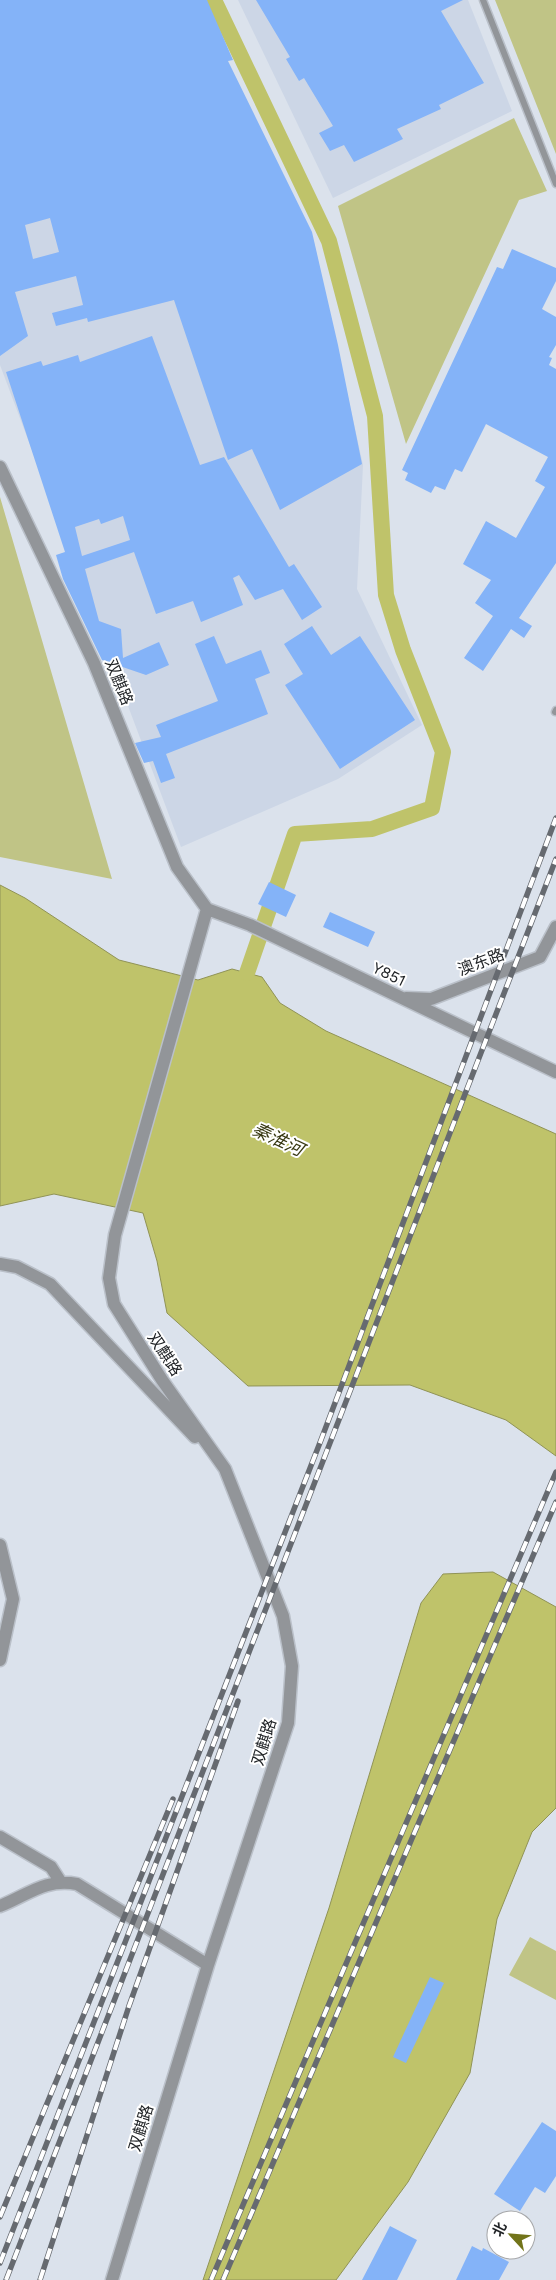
<svg xmlns="http://www.w3.org/2000/svg" width="556" height="2280" font-family="'Work Sans','Noto Sans SC',sans-serif">
  <style>
    .built { fill: #ccd6e6 }
    .green { fill: #c0c486 }
    .water { fill: #bfc36a; stroke: #909356 }
    .lines { fill: none; stroke-linecap: round; stroke-linejoin: round }
    .canal { stroke: #bfc36a; stroke-width: 16 }
    .building { fill: #84b3f8; fill-rule: evenodd }
    .lane-casing { stroke: #bac0c9; stroke-width: 9 }
    .street-casing { stroke: #bac0c9; stroke-width: 15 }
    .lane { stroke: #929599; stroke-width: 6 }
    .street { stroke: #929599; stroke-width: 12 }
    .rail-casing { stroke: #666a70; stroke-width: 5.5 }
    .rail { stroke: #fff; stroke-width: 4; stroke-dasharray: 11; stroke-linecap: butt }
    .labels { text-anchor: middle; dominant-baseline: central; stroke-width: 4; stroke-linejoin: round; paint-order: stroke }
    .street-label { font-size: 16px; fill: #212427; stroke: #fff }
    .water-label { font-size: 18px; font-style: italic; fill: #383913; stroke: #fff }
  </style>
  <rect width="100%" height="100%" fill="#dbe2ec"/>
  <path class="built" d="M0 0 314 242 363 465 357 589 422 725 338 779 181 847 0 365Z
    M238 0H468L512 111 333 198Z"/>
  <path class="green" d="M495 0H556V154Z
    M514 118 547 191 519 200 406 444 338 206Z
    M0 497 112 879 0 857Z
    M530 1937 556 1951V2000L509 1975Z"/>
  <path class="water" d="M0 885 25 898 119 960 198 980 232 969 262 977 280 1003 326 1031 556 1134V1456L506 1420 410 1385 248 1386 167 1313 157 1261 143 1213 54 1194 0 1206Z
    M493 1572 556 1607V1808L532 1832 497 1919 470 2073 408 2182 336 2280H203L329 1908 421 1603 443 1574Z"/>
  <g class="lines">
    <path class="canal" d="M214 0 329 241 375 416 386 595 403 650 443 752 432 808 372 829 295 834 247 973"/>
  </g>
  <path class="building" d="M0 0H207L233 60 228 61 312 232 338 345 362 464 280 510 252 449 228 460 174 300 88 322 87 318 56 326 52 313 83 305 76 276 15 292 28 336 0 356ZM50 218 59 252 33 259 25 225Z
    M256 0H463L441 11 484 83 439 105 441 109 397 129 403 139 354 162 344 145 330 151 319 133 333 126 304 78 299 81 286 59 290 57Z
    M512 249 556 268V281L542 309 556 317V345L549 357 552 358 549 365 556 369V563L519 618 532 626 524 638 511 629 483 671 464 658 493 616 475 603 491 580 463 564 486 521 516 538 545 487 535 481 548 457 486 424 462 472 455 469 445 490 435 486 431 493 405 480 408 473 402 470 497 267 503 269Z
    M152 336 200 465 224 457 289 567 294 564 322 607 302 620 283 589 255 600 239 575 233 578 243 605 201 622 193 601 156 614 134 552 85 569 99 621 121 629 123 658 159 642 169 665 146 675 102 660 63 579 56 555 65 552 6 372 41 361 43 366 78 355 80 362ZM123 516 130 540 82 556 75 527 99 519 101 524Z
    M312 626 331 655 360 636 415 720 340 769 285 685 303 674 284 644Z
    M214 636 226 664 261 650 270 673 255 679 268 714 166 754 175 778 161 783 153 761 144 763 135 743 161 737 156 725 218 701 195 644Z
    M269 882 296 895 286 917 258 904Z
    M330 912 375 932 368 947 323 927Z
    M430 1977 444 1983 406 2063 393 2057Z
    M542 2122 556 2131V2176L545 2193 535 2187 520 2211 494 2194Z
    M390 2226 417 2240 397 2280H362Z
    M472 2246 482 2251 483 2248 509 2262 499 2280H456Z"/>
  <g class="lines">
    <g class="lane-casing">
      <path id="lane" d="M483 0 556 184
        M555 712 556 710"/>
    </g>
    <g class="street-casing">
      <path id="street" d="M0 467 94 663 177 867 207 909
        M207 909 250 925 556 1072
        M406 998 431 999 540 957 556 927
        M0 1264 17 1267 50 1284 195 1437
        M0 1545 13 1599 0 1660
        M0 1837 51 1867 60 1881
        M0 1906C28 1895 45 1878 77 1884L208 1965
        M112 2280 208 1965 288 1723 292 1666 283 1616 225 1469 162 1380 114 1304 109 1278 115 1235 207 909"/>
    </g>
    <use href="#lane" class="lane"/>
    <use href="#street" class="street"/>
    <g class="rail-casing">
      <path id="rail" d="M0 2217 173 1799
        M0 2263 321 1440 556 818
        M6 2280 556 859
        M40 2280 129 2006 238 1701
        M211 2280 556 1472
        M223 2280 556 1502"/>
    </g>
    <use href="#rail" class="rail"/>
  </g>
  <g class="labels">
    <g class="street-label">
      <text transform="translate(119 682) rotate(68)">双麒路</text>
      <text transform="translate(481 962) rotate(-21)">澳东路</text>
      <text transform="translate(389 974) rotate(26)">Y851</text>
      <text transform="translate(165 1354) rotate(57)">双麒路</text>
      <text transform="translate(264 1742) rotate(-73)">双麒路</text>
      <text transform="translate(141 2128) rotate(-73)">双麒路</text>
    </g>
    <g class="water-label">
      <text transform="translate(278 1139) rotate(25)">秦淮河</text>
    </g>
  </g>
  <g transform="translate(511 2235) rotate(296)"><circle r="24" fill="#ffffff" stroke="#a6a7a9"/>
  <path d="M0-4L9 19L0 12L-9 19Z" fill="#72741a"/>
  <text y="-8" font-size="14" font-weight="bold" text-anchor="middle" fill="#212427">北</text>
  </g>
</svg>
